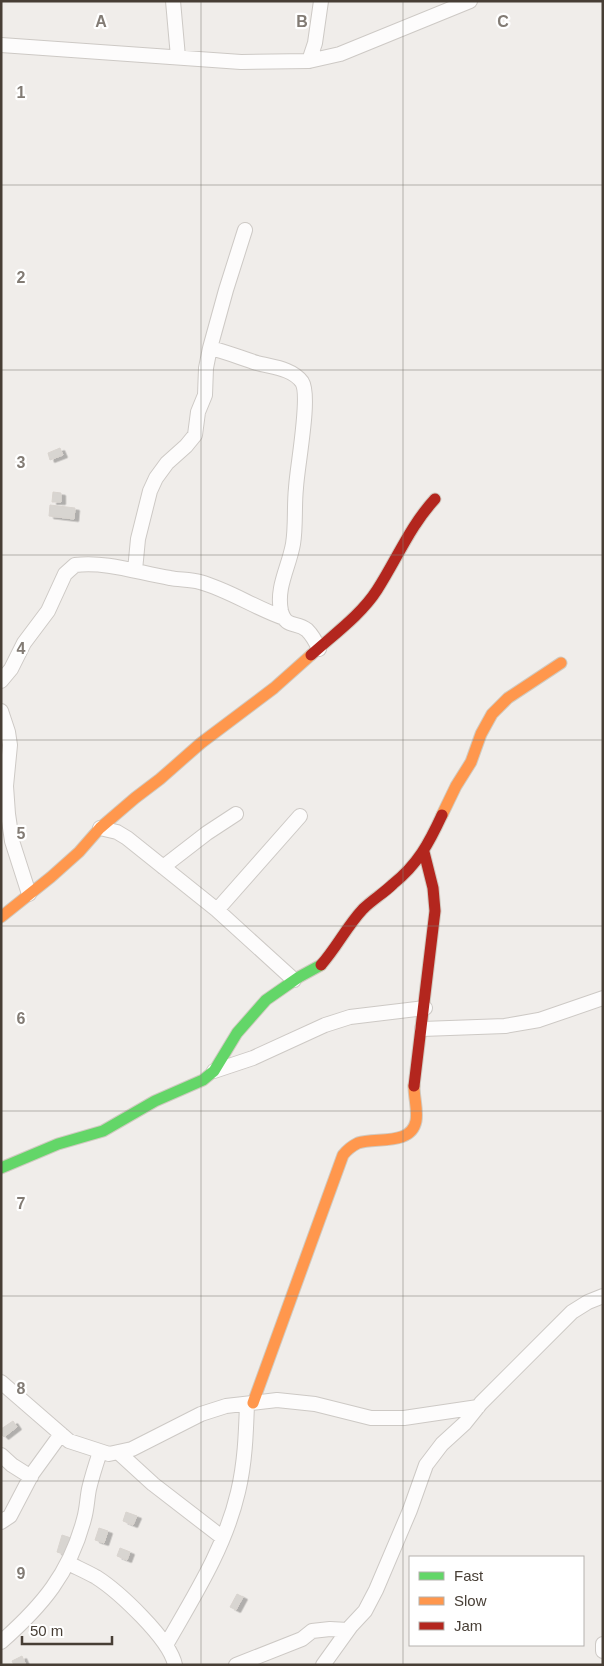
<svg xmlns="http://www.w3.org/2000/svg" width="604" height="1666" font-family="Helvetica,sans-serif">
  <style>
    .building { fill: #d8d5d1; stroke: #d9d4cf; filter: url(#shadow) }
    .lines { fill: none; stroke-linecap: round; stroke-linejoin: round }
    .street-casing { stroke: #cdc9c5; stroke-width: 16 }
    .fast-casing { stroke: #d0cac0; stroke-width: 13 }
    .slow-casing { stroke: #d0cac0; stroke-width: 13 }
    .jam-casing { stroke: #d0cac0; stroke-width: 13 }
    .street { stroke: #fdfcfc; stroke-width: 14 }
    .fast { stroke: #63d668; stroke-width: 11 }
    .slow { stroke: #ff974d; stroke-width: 11 }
    .jam { stroke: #b3261e; stroke-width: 11 }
    .grid { fill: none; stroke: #827b74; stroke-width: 1; stroke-opacity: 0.55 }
    .grid-label { font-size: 16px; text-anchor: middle; font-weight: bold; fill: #827b74; stroke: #fff; stroke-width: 4.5; stroke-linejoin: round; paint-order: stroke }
  </style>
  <defs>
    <filter id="shadow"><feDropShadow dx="4.5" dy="2.5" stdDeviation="0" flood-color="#0004"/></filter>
  </defs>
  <rect width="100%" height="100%" fill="#f0edea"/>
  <path class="building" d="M60 448 63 455 50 460 48 453Z
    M53 492 61 493V502H52Z
    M50 505 75 508 74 519 49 516Z
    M13 1421 17 1427 4 1437 1 1434V1429Z
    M126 1512 137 1516 133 1525 123 1521Z
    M99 1528 108 1531 104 1543 95 1540Z
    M62 1535 71 1538 66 1555 57 1552Z
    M120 1548 130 1552 127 1560 117 1556Z
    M237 1594 243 1597 236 1610 230 1607Z
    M22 1656 26 1665H14L12 1661Z"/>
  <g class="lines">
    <g class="street-casing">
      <path id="street" d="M173 1 178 57
        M1 45 241 62 309 61 340 54 470 1
        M309 61 315 43 321 1
        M210 348C227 352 241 358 257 363 271 367 292 368 302 382 311 396 297 467 296 488 294 506 296 526 293 544 289 567 276 587 281 611 286 629 296 621 307 630 312 635 316 642 319 649
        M135 570 138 539 150 491 156 478 167 463 186 446 195 435 198 412 205 395 206 368 210 348 226 290 245 230
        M1 681 11 669 24 643 48 611 65 574 75 565C107 561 139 573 170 578 179 580 190 579 200 582 229 590 255 608 284 618
        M1 711 8 732 10 745 6 786 8 814 12 841 29 894
        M100 828 117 832 127 838 217 910 294 980
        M163 867 207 833 236 814
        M217 910 300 816
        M422 1029 505 1026 539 1020 603 998
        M214 1071 253 1058 325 1025 350 1017 425 1008
        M1 1382 69 1441 109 1454 132 1449 201 1414 226 1406 277 1400 315 1404 371 1418H404L478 1407
        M118 1452 153 1484 223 1538
        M1 1455 12 1465 31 1477
        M1 1522 10 1516 32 1474 61 1434
        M68 1563C78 1568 87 1572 96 1577 118 1591 170 1639 175 1665
        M1 1642C42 1606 70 1573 84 1519 87 1509 87 1499 89 1489 92 1476 96 1464 100 1452
        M603 1644V1651
        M166 1645C194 1596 225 1548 238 1492 245 1463 246 1433 247 1404
        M236 1665 302 1639 312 1631 330 1629 348 1630
        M323 1665 351 1626 365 1611 376 1590 410 1510 426 1465 442 1444 465 1423 481 1403 572 1312 588 1302 603 1296"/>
    </g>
    <g class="fast-casing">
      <path id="fast" d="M1 1168 58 1144 103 1131 155 1101 203 1080 214 1071 237 1033 266 1000 299 977 321 965"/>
    </g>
    <g class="slow-casing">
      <path id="slow" d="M442 815 456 786 471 762 481 734 492 714 508 698 561 663
        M1 917 51 877 79 852 100 828 135 798 160 779 201 743 274 688 311 655
        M253 1403 343 1155C347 1150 352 1146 358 1143 376 1137 411 1146 416 1121 418 1110 414 1098 414 1086"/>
    </g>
    <g class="jam-casing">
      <path id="jam" d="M311 655C333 635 361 615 377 590 397 559 410 526 435 499
        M321 965C337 947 347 926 363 909 372 900 384 893 393 884 418 864 429 843 442 815
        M414 1086 435 911 433 888 424 852"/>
    </g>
    <use href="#street" class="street"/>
    <use href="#fast" class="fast"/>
    <use href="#slow" class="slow"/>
    <use href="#jam" class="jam"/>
  </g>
  <path class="grid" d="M201 1V1665M403 1V1665M1 185H603M1 370H603M1 555H603M1 740H603M1 926H603M1 1111H603M1 1296H603M1 1481H603"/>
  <g class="grid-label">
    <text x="101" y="27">A</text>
    <text x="302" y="27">B</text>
    <text x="503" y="27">C</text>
    <text x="21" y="98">1</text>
    <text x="21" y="283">2</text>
    <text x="21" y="468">3</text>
    <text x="21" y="654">4</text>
    <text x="21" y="839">5</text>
    <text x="21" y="1024">6</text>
    <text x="21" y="1209">7</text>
    <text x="21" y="1394">8</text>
    <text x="21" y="1579">9</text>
  </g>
  <rect width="604" height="1666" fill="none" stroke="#473e35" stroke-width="5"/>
  <rect x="409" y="1556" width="175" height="90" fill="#ffffff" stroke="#b5b2ae"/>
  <rect x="419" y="1572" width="25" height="8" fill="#63d668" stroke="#b5b2ae"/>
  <text x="454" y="1581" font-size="15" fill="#473e35">Fast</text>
  <rect x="419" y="1597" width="25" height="8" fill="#ff974d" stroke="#b5b2ae"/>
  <text x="454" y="1606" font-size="15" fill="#473e35">Slow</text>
  <rect x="419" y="1622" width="25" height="8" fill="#b3261e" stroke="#b5b2ae"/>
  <text x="454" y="1631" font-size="15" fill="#473e35">Jam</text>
  <path d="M22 1636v8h90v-8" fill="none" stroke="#473e35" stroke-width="2.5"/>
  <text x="30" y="1636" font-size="15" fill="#473e35" stroke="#ffffff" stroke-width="4" paint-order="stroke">50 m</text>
</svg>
